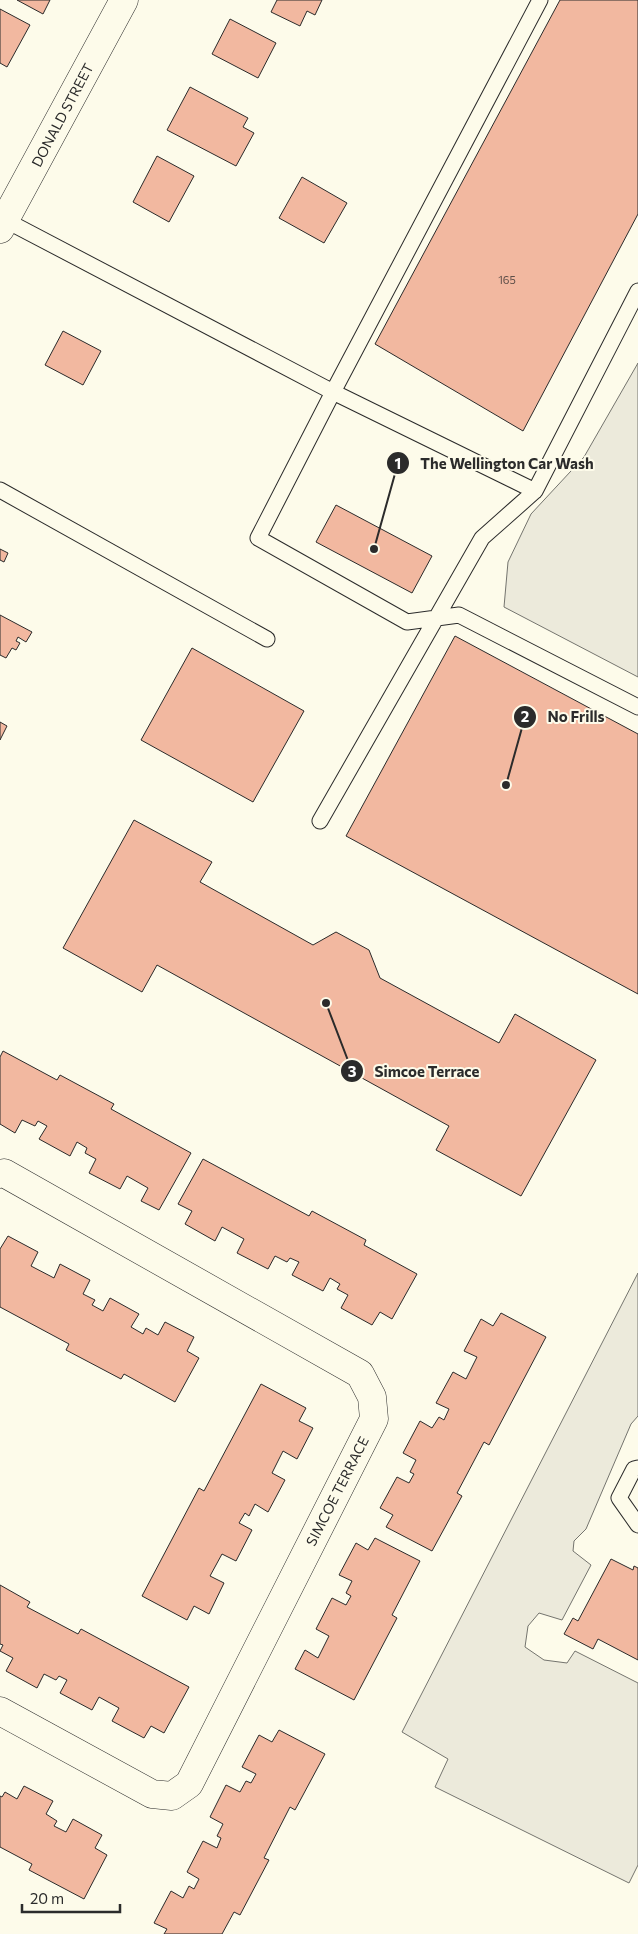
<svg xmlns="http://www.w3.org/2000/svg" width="638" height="1934" font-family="Commissioner,sans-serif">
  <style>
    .parking { fill: #eceadb; stroke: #74746e }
    .building { fill: #f2b8a0; stroke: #2b2b2b }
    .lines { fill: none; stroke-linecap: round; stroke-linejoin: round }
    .lane-casing { stroke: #2b2b2b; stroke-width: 17 }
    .street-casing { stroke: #2b2b2b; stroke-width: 29 }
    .lane { stroke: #fdfbea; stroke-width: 15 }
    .street { stroke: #fdfbea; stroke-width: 28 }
    .labels { text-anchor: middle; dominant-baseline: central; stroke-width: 4; stroke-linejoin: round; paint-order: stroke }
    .number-label { font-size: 11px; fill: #5d4e48 }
    .street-label { font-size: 14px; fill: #2b2b2b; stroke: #fdfbea }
    .leader { fill: none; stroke: #2b2b2b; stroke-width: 2 }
    .callout-dot { fill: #2b2b2b; stroke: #fdfbea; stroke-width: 2 }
    .mark-label { font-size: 15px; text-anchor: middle; font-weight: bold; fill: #fff }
    .callout-label { font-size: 15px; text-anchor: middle; font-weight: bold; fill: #2b2b2b; stroke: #fdfbea; stroke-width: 4; stroke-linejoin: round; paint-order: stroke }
  </style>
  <rect width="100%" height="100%" fill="#fdfbea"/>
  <path class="parking" d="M638 363V677L504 607 508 562 531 514 584 457Z
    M638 1273V1416L631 1424 586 1529 574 1541 573 1551 591 1565 562 1620 539 1613 528 1626 525 1647 544 1660 567 1663 575 1651 638 1683V1865L629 1883 435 1787 448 1759 402 1732Z"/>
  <path class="building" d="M17 0H50L43 14Z
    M277 0H322L315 15 307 11 300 26 271 12Z
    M560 0H638V214L523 431 375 344Z
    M0 9 30 25 7 67 0 63Z
    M230 19 276 43 258 78 212 54Z
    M190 87 248 118 243 127 254 133 236 166 167 130Z
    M157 156 194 176 169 222 133 202Z
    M302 177 347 203 324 243 279 218Z
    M63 331 101 351 83 385 45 365Z
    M336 505 432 556 412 593 316 542Z
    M0 549 8 553 4 562 0 560Z
    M0 615 32 632 26 642 18 637 16 641 20 643 16 650 12 648 6 658 0 655Z
    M455 636 638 734V994L346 836Z
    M192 648 304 711 253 802 141 740Z
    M0 722 7 726 0 740Z
    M134 820 212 862 200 882 313 945 336 932 369 950 380 978 499 1043 515 1014 596 1060 521 1196 436 1150 449 1126 157 965 142 992 63 948Z
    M3 1051 57 1080 60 1075 114 1104 111 1109 191 1153 159 1210 141 1201 148 1188 127 1176 120 1189 89 1173 96 1159 85 1153 87 1148 77 1142 70 1156 39 1139 47 1126 38 1121 35 1126 22 1120 15 1133 0 1124V1057Z
    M203 1159 309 1216 312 1211 366 1240 364 1245 417 1274 392 1319 380 1312 372 1325 341 1308 348 1295 337 1289 340 1284 330 1278 323 1291 292 1275 299 1262 290 1258 287 1262 275 1256 268 1269 237 1253 244 1239 222 1227 215 1241 185 1224 192 1211 178 1204Z
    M8 1236 38 1252 31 1266 54 1278 60 1264 90 1280 83 1294 95 1300 92 1305 103 1311 110 1298 139 1314 131 1327 143 1334 146 1328 158 1335 165 1322 194 1337 187 1351 199 1358 175 1402 124 1374 121 1379 66 1350 69 1344 0 1307V1249Z
    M501 1313 546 1337 489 1445 484 1442 457 1493 462 1496 432 1551 386 1527 393 1515 380 1508 397 1477 409 1483 414 1474 410 1472 416 1460 403 1453 420 1421 432 1428 439 1417 444 1420 449 1409 436 1403 453 1372 466 1379 477 1357 464 1351 481 1319 493 1326Z
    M261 1384 306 1408 299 1421 313 1428 297 1459 283 1451 272 1473 285 1480 268 1512 255 1504 249 1516 245 1513 239 1523 252 1530 236 1561 222 1554 210 1576 224 1583 209 1614 194 1606 187 1620 142 1596 199 1488 204 1491Z
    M375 1538 420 1561 392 1615 397 1618 354 1700 295 1669 305 1650 318 1658 329 1636 316 1629 332 1598 346 1605 351 1596 346 1593 352 1581 339 1575 356 1543 368 1550Z
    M611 1559 633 1570 634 1566 638 1568V1660L598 1639 593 1649 564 1634 573 1618 578 1621Z
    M0 1585 30 1602 27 1607 78 1634 81 1629 189 1687 164 1733 151 1726 144 1738 112 1721 119 1708 99 1697 92 1710 60 1693 67 1680 59 1676 56 1680 44 1674 37 1688 6 1671 13 1658 0 1651 3 1645 0 1644Z
    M279 1730 325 1754 295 1810 290 1807 264 1858 269 1860 240 1915 234 1912 222 1934H164L167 1929 154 1923 171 1891 183 1898 189 1886 194 1889 199 1879 187 1872 203 1841 217 1848 221 1838 217 1836 223 1824 210 1817 226 1785 240 1792 246 1781 251 1783 256 1774 242 1767 259 1735 272 1742Z
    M24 1786 53 1801 46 1814 57 1821 54 1826 66 1832 73 1819 102 1835 95 1848 107 1855 84 1899 29 1870 32 1864 0 1847V1796L2 1797 5 1792 17 1799Z"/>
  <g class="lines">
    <g class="lane-casing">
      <path id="lane" d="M540 0 333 392 258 538 407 622 459 615 638 707
        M5 220 333 392 535 491 638 291
        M0 490 267 639
        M320 821 482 538 535 491
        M638 1468 634 1469 619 1498 638 1525"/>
    </g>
    <g class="street-casing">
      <path id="street" d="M0 229 124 0
        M0 1174 4 1173 360 1374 372 1397 374 1419 189 1784 172 1796 152 1794 0 1711"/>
    </g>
    <use href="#lane" class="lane"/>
    <use href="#street" class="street"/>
  </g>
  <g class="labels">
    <g class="number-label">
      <text x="507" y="279">165</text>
    </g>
    <g class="street-label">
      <text transform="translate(62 115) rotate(-62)">DONALD STREET</text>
      <text transform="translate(337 1491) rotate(-63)">SIMCOE TERRACE</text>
    </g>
  </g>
  <path class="leader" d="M374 549L398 463M506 785L525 717M326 1003L352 1071"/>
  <g class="callout-dot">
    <circle cx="374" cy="549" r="5"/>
    <circle cx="506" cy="785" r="5"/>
    <circle cx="326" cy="1003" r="5"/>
    <circle cx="398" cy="463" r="12"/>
    <circle cx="525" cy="717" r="12"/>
    <circle cx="352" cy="1071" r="12"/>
  </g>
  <g class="mark-label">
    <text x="398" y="469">1</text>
    <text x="525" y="722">2</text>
    <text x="352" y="1077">3</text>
  </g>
  <g class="callout-label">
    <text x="507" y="469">The Wellington Car Wash</text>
    <text x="576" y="722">No Frills</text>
    <text x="427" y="1077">Simcoe Terrace</text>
  </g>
  <path d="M22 1904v8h98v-8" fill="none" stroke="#2b2b2b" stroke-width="2.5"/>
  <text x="30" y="1904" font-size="15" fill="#2b2b2b" stroke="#fdfbea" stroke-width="4" paint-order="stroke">20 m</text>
</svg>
